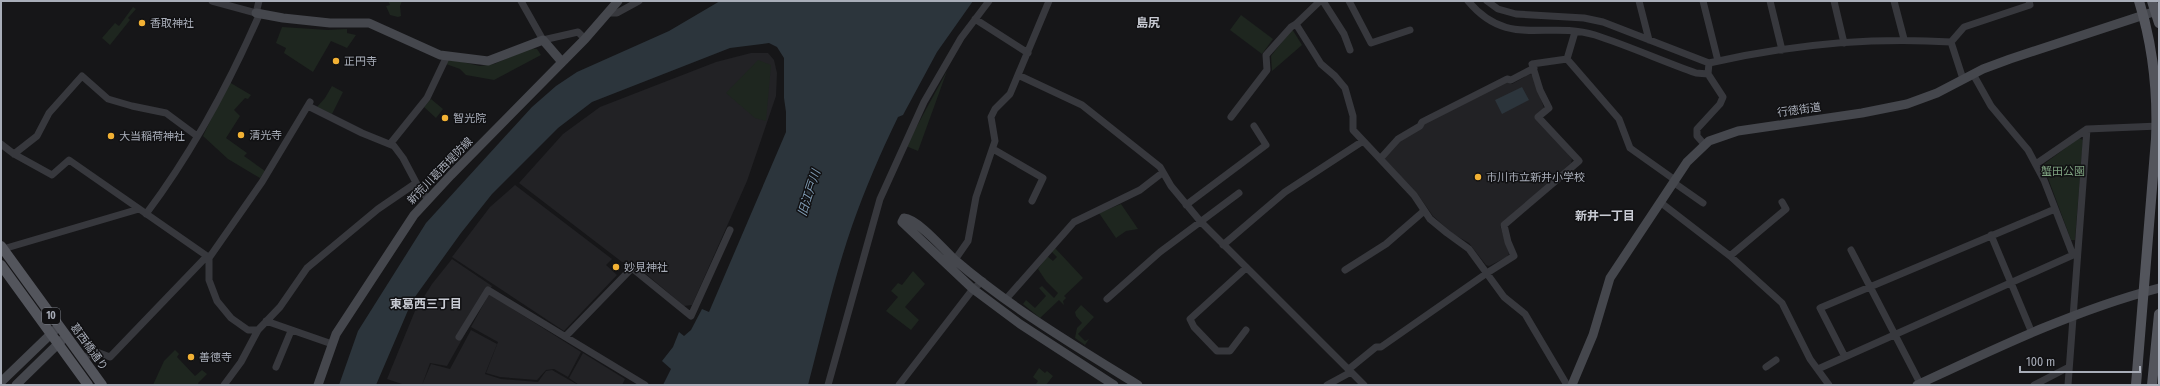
<svg xmlns="http://www.w3.org/2000/svg" width="2160" height="386" font-family="'Fira Sans Condensed','Noto Sans JP',sans-serif">
  <style>
    .built { fill: #222225 }
    .green { fill: #1e261f }
    .water { fill: #2c353c }
    .lines { fill: none; stroke-linecap: round; stroke-linejoin: round }
    .street { stroke: #37383d; stroke-width: 7 }
    .secondary { stroke: #45474d; stroke-width: 9 }
    .primary { stroke: #53555c; stroke-width: 10 }
    .poi-dot { fill: #f2b134; stroke: #111113; stroke-width: 1.5 }
    .labels { text-anchor: middle; dominant-baseline: central; stroke-width: 3; stroke-linejoin: round; paint-order: stroke }
    .shield { fill: #111113; stroke: #7b7e86; stroke-width: 1 }
    .shield-label { font-size: 10px; font-weight: bold; fill: #a8adb8 }
    .poi-label { font-size: 11px; fill: #a8adb8; stroke: #111113; text-anchor: start }
    .street-label { font-size: 11px; fill: #a8adb8; stroke: #111113 }
    .park-label { font-size: 11px; fill: #7fa381; stroke: #111113 }
    .neighbourhood-label { font-size: 12px; font-weight: bold; fill: #c9ccd4; stroke: #111113 }
    .water-label { font-size: 12px; font-style: italic; fill: #7f9bb3; stroke: #111113 }
  </style>
  <rect width="100%" height="100%" fill="#161618"/>
  <path class="built" d="M751 53H768L774 60 777 73 776 96 747 181 692 305 684 306 633 263 622 262 519 183 563 134 600 107 716 62Z
    M1530 74 1533 76 1544 108 1534 117 1554 137 1572 159 1571 163 1500 225 1509 254 1507 257 1489 266 1486 265 1469 243 1453 234 1433 216 1416 192 1385 160V156L1400 140 1425 123 1507 82 1512 84Z
    M515 185 612 259 606 265 617 275 564 331 452 257 490 207Z
    M452 259 492 286 447 366 430 363 422 385H405L387 379 415 311 432 284Z
    M489 294 581 352 568 377 554 369 546 370 537 380 500 377 486 373 498 342 471 327Z
    M471 330 497 344 485 374 501 379 538 382 546 371 552 370 578 385H422L431 364 450 369Z
    M583 353 625 379 622 385H579L569 378Z"/>
  <path class="green" d="M388 1H402L400 6 401 16 398 17 390 15 386 6 390 5Z
    M133 7 136 9 128 18 130 20 110 45 102 38 115 23 119 26Z
    M1241 15 1273 39 1262 54 1230 30Z
    M282 27 328 30 347 29V33L356 35 347 48 331 41 313 72 284 53 286 48 276 43Z
    M1292 29 1302 45 1272 71 1271 56Z
    M531 48 537 49 541 55 494 80 466 75 460 69 446 64 449 59 480 66 494 64Z
    M758 60 771 65 766 121 755 118 726 93Z
    M947 71 918 151 906 146Z
    M229 82 251 95 248 99 245 98 234 110 240 116 226 138 247 153 244 156 265 171 260 178 228 159 203 136Z
    M332 86 343 92 332 114 317 107 325 98Z
    M431 99 443 109 436 118 424 107Z
    M2079 138 2083 140 2075 240H2071L2048 178 2042 168 2044 164Z
    M1121 204 1138 229 1126 231 1116 238 1099 213Z
    M1055 248 1083 278 1064 296 1066 298 1063 301 1064 305 1059 300 1040 318 1023 304 1026 300 1035 308 1046 296 1039 288 1042 286 1054 298 1058 293 1046 281 1038 269 1047 256 1053 261 1057 257 1051 251Z
    M913 271 925 284 905 307 919 320 911 330 886 311 898 297 891 291 898 283 902 285Z
    M1081 305 1094 317 1078 334 1085 341 1089 339 1085 345 1075 338 1077 328 1082 323 1076 316 1075 312Z
    M175 350 179 354 177 357 195 376 202 370 207 374 198 383 199 385H153L164 361Z
    M1039 368 1045 373 1047 371 1053 376 1046 385 1036 384 1038 381 1033 377Z"/>
  <path class="water" d="M720 1H973L937 52 903 115 898 117C881 152 865 189 852 226 834 278 822 332 808 385H663L671 369 662 361 673 347 679 332 684 336 691 330 702 309 709 312 786 132V112L784 98V58L777 47 769 43 730 48 592 102 558 128 492 194 461 233 412 301 376 385H339L358 331 426 223 532 107 556 86 577 72 669 31Z
    M1522 87 1529 100 1502 114 1495 100Z"/>
  <g class="lines">
    <path class="street" d="M212 1 256 13 259 1
      M521 1 543 40 578 32 585 39
      M1320 1 1296 24 1321 64 1335 76 1345 88 1353 116V130L1414 195 1430 219 1447 233 1469 249 1504 297 1525 314 1567 385
      M1323 1 1344 34 1350 50
      M1349 1 1371 43 1410 30
      M1468 1C1508 49 1546 20 1595 35 1629 46 1662 61 1696 73L1708 74
      M1487 1 1498 9 1516 14 1584 18 1603 22 1709 63
      M1639 1 1649 40
      M1703 1 1718 61
      M1770 1 1782 50
      M1834 1 1844 43
      M1894 1 1904 39
      M609 13H617L639 1
      M975 19 1028 53
      M1575 32 1567 59 1619 119 1630 148 1675 180
      M1951 42 1964 27 2030 5 2029 1
      M1973 74 1991 106 2028 150 2044 180 2073 255H2076
      M1018 75 1082 105 1160 167 1171 186 1201 222 1364 385
      M308 106 362 133 394 146 403 158 420 190 428 199
      M1231 117 1267 70 1266 55 1291 27 1296 24
      M1 144 14 154 52 175 69 160 207 256 209 258V280L217 301 231 318 248 330H258
      M390 144 427 98 447 56
      M1704 144 1697 136V129L1720 104 1723 97 1708 74 1709 63C1788 45 1871 37 1951 42L1963 79
      M993 149 1043 178 1032 201
      M14 154 37 136 49 113 82 76 108 99 132 106 166 113 197 136
      M1380 159 1398 139 1420 126 1422 122 1507 79 1511 80 1534 68
      M2036 164 2087 129 2159 126
      M1673 182 1703 203
      M1660 202 1730 256 1782 303 1810 359 1829 385
      M1186 205 1266 145 1254 126
      M146 214C192 153 229 84 260 13
      M1991 235 2032 333
      M1223 245 1285 192 1363 141
      M3 249 139 209
      M1851 250 1921 385
      M1730 256 1786 209 1782 202
      M209 258 262 182 310 102
      M952 264 968 241 976 197 995 141 991 117 995 109 1010 94 1049 1
      M1345 270 1386 244 1424 211
      M1006 299 1074 222 1140 190 1162 173
      M1107 299 1160 252 1239 193
      M266 321 332 344
      M1246 330 1230 351H1217L1194 327 1190 319 1246 268
      M566 336 632 268 691 316 730 230
      M459 337 488 290 645 385
      M1845 357 1820 308 2055 209
      M83 359 94 351 110 357 207 256
      M276 367 291 331
      M1766 367 1776 360
      M1349 369 1376 347H1381L1487 273 1514 256 1508 242 1504 225 1579 161 1538 117 1549 108 1540 90 1532 64 1567 59
      M1818 369 2073 255
      M224 385 241 362 258 330 280 307 307 268 378 209 416 183
      M828 385 880 199 924 102 961 38 989 1
      M899 385 973 289 983 281
      M1327 385 1351 372
      M2034 385 2069 367
      M2068 385 2087 129"/>
    <path class="secondary" d="M256 13 283 18 330 23H369L440 55 488 61 543 40 562 62
      M1 382 56 329
      M16 385 62 340
      M318 385 336 334 414 215 451 175 585 39 618 1
      M1114 385 1020 324 973 289 902 222 904 218C918 219 944 250 955 260 1011 308 1075 346 1138 385
      M1572 385 1593 335 1610 278 1687 162 1709 141 1738 131 1862 113 1907 104 1937 93 1983 69 2010 59 2159 10
      M1917 385C1996 348 2075 310 2159 288"/>
    <path class="primary" d="M2152 1 2159 23
      M1 246 102 385
      M1 265 88 385
      M2136 385 2156 139C2158 92 2153 46 2139 1
      M2152 385 2159 314"/>
  </g>
  <g class="poi-dot">
    <circle cx="142" cy="23" r="4"/>
    <circle cx="336" cy="61" r="4"/>
    <circle cx="445" cy="118" r="4"/>
    <circle cx="241" cy="135" r="4"/>
    <circle cx="111" cy="136" r="4"/>
    <circle cx="1478" cy="177" r="4"/>
    <circle cx="616" cy="267" r="4"/>
    <circle cx="191" cy="357" r="4"/>
  </g>
  <g class="labels">
    <rect class="shield" x="42" y="308" width="18" height="16" rx="3"/>
    <g class="shield-label">
      <text x="51" y="316">10</text>
    </g>
    <g class="poi-label">
      <text x="150" y="23">香取神社</text>
      <text x="344" y="61">正円寺</text>
      <text x="453" y="118">智光院</text>
      <text x="249" y="135">清光寺</text>
      <text x="119" y="136">大当稲荷神社</text>
      <text x="1486" y="177">市川市立新井小学校</text>
      <text x="624" y="267">妙見神社</text>
      <text x="199" y="357">善徳寺</text>
    </g>
    <g class="street-label">
      <text transform="translate(1799 110) rotate(-8)">行徳街道</text>
      <text transform="translate(440 171) rotate(-46)">新荒川葛西堤防線</text>
      <text transform="translate(89 347) rotate(54)">葛西橋通り</text>
    </g>
    <g class="park-label">
      <text x="2063" y="171">蟹田公園</text>
    </g>
    <g class="neighbourhood-label">
      <text x="1148" y="23">島尻</text>
      <text x="1605" y="216">新井一丁目</text>
      <text x="426" y="304">東葛西三丁目</text>
    </g>
    <g class="water-label">
      <text transform="translate(809 193) rotate(-72)">旧江戸川</text>
    </g>
  </g>
  <rect width="2160" height="386" fill="none" stroke="#a8adb8" stroke-width="4"/>
  <path d="M2020 366v6h120v-6" fill="none" stroke="#a8adb8" stroke-width="2"/>
  <text x="2026" y="366" font-size="12" fill="#a8adb8" stroke="#111113" stroke-width="3" paint-order="stroke">100 m</text>
</svg>
